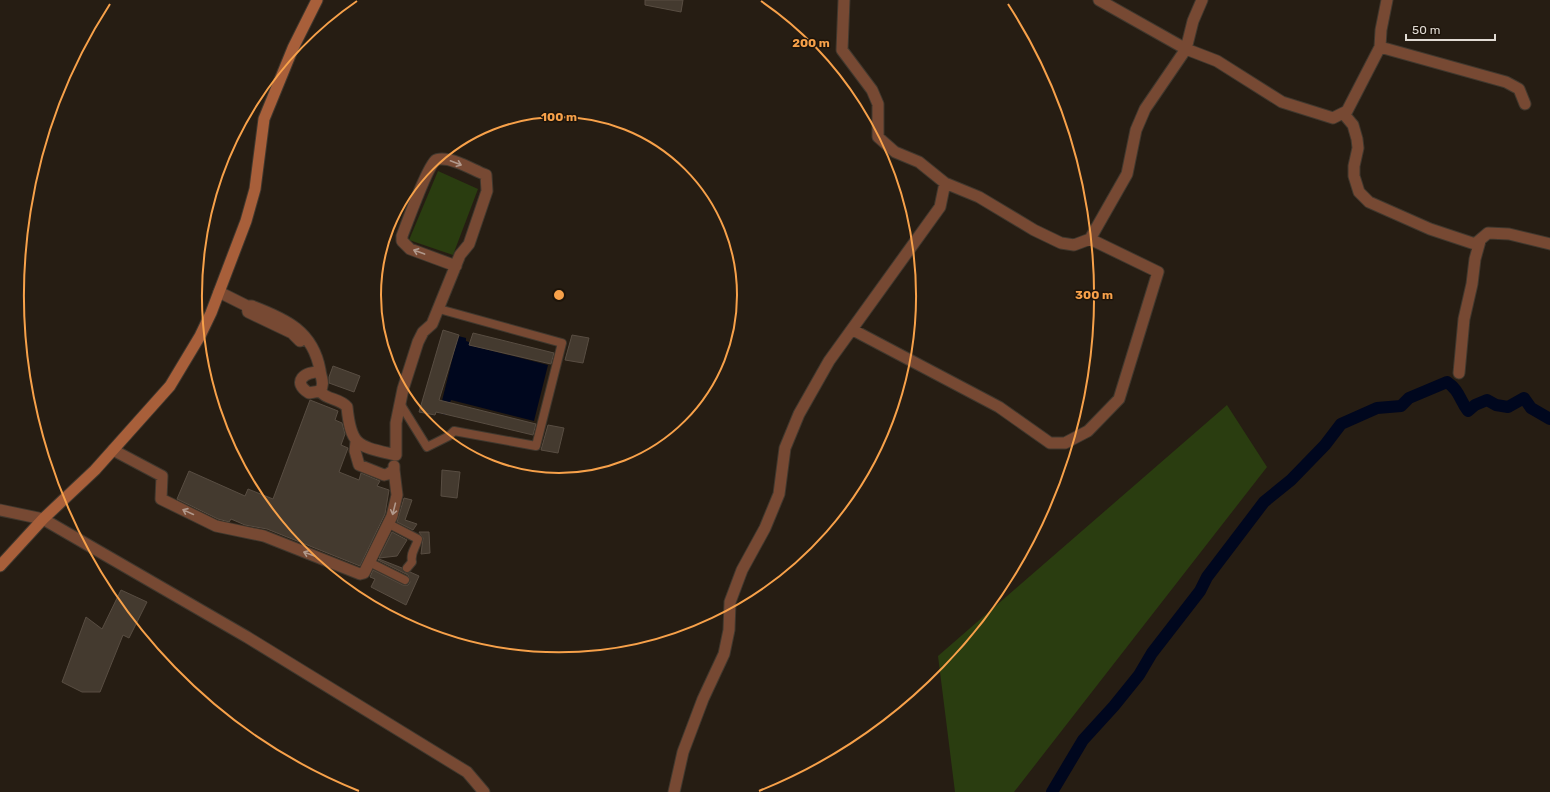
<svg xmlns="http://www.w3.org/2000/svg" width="1550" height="792" font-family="Rubik,sans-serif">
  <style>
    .green { fill: #2a3d10 }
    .water { fill: #00071e }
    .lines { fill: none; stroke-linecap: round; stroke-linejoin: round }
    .canal { stroke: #00071e; stroke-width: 12 }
    .building { fill: #443a2f; stroke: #584d42 }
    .pedestrian-casing { stroke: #40382e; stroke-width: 10 }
    .minor-casing { stroke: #40382e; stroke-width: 13 }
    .tertiary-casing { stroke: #40382e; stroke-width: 13 }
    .secondary-casing { stroke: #40382e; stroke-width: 13 }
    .pedestrian { stroke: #774933; stroke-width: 8 }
    .minor { stroke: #774933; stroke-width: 11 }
    .tertiary { stroke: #774933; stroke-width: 11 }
    .secondary { stroke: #a85f3a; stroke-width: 11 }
    .oneway { stroke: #b1998c }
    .ring { fill: none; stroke: #f7a14a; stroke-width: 2 }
    .centre { fill: #f7a14a; stroke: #1d140a; stroke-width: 2 }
    .ring-label { font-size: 12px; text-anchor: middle; font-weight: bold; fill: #f7a14a; stroke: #1d140a; stroke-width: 3; stroke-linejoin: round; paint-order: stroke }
  </style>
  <rect width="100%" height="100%" fill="#261d13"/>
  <path class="green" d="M438 171 478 189 453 255 409 240Z
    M1227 405 1267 467 1014 792H955L938 656Z"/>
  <path class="water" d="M458 336 466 338V341L469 342V345L548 365 534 421 451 400 446 415 439 413Z"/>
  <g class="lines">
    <path class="canal" d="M1052 792 1083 740 1114 706 1139 675 1152 653 1200 591 1207 577 1264 502 1291 480 1325 445 1341 424 1377 408 1401 406 1409 398 1447 382C1460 391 1459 399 1468 411L1475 405 1487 400 1496 405 1508 407 1524 398 1531 408 1550 419"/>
  </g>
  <path class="building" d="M645 0H683L681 12 645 5Z
    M443 330 459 335 439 400 536 424 533 435 436 412 435 415 419 412Z
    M473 333 554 353 551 364 469 345Z
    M572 335 589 338 583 363 565 360Z
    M333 366 360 376 354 392 329 383V377Z
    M310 400 338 411 335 420 342 423 345 434 341 445 348 448 339 472 359 480 361 473 380 481 377 486 389 490 385 514 360 566 267 529 245 525 231 519 229 522 218 519 177 499 189 471 245 496 248 489 273 499Z
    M548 425 564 428 558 453 541 450Z
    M442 470 460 472 457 498 441 496Z
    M404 498 412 500 405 520 417 524 413 530 397 522Z
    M392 532 407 540 397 556 379 558Z
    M419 532H429L430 553 421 554 423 538Z
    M379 559 402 568 406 573 410 572 419 576 406 605 371 587 375 579 370 577 373 570 403 585H408L410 582 408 575 378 560Z
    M121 590 147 602 129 638 123 635 100 692H82L62 682 86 617 102 629Z"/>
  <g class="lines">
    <g class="pedestrian-casing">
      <path id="pedestrian" d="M401 405 427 447 449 436 454 431 536 446 562 343 439 309
        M389 524 418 539C416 548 410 552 412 562L407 568
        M369 562 405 580"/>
    </g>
    <g class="minor-casing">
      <path id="minor" d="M1099 0 1186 49 1193 21 1202 0
        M1380 47 1381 30 1387 0
        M1343 113 1353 125 1357 139 1358 148 1354 166V176L1359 192 1369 202 1430 229 1475 244 1488 233 1509 234 1550 244
        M945 183 979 197 1034 230 1061 243 1074 245 1090 239 1127 174 1136 130 1145 109 1186 49 1217 61 1282 102 1333 118 1347 111 1380 47 1506 82 1519 89 1525 104
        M219 292 247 306H252C286 319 313 331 320 370 321 379 325 383 320 391 326 400 340 398 347 407 351 447 358 446 396 455V423L403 389 418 342 423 332 432 324 460 255 469 244 487 191 486 175C473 170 456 159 442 159 441 159 437 159 436 160 428 165 407 223 402 236V241L410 249 456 266
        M247 306 248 312 292 333 300 341
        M853 330 999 407 1050 443H1065L1088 431 1119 399 1158 272 1090 239
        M1459 373 1464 319 1472 284 1475 259 1480 241
        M320 391 309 393C291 382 305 371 320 372
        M356 442 355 451 359 465 384 475 388 474 394 470V466
        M113 450 162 476 161 499 165 501 216 526 264 536 360 574 364 573 392 516 397 495 394 470
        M674 792 683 752 703 699 724 654 729 630 730 602 742 570 765 528 779 494 785 448 799 414 829 361 940 207 945 183 919 162 895 152 878 137V104L872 90 842 50 844 0"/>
    </g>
    <g class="tertiary-casing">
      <path id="tertiary" d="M0 510 43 519 247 637 467 772 484 792"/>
    </g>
    <g class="secondary-casing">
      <path id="secondary" d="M0 566 43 519 95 470 170 386 200 336 211 313 246 221 255 189 264 119 293 48 317 0"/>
    </g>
    <use href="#pedestrian" class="pedestrian"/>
    <use href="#minor" class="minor"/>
    <use href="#tertiary" class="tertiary"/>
    <use href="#secondary" class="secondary"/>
  </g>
  <defs><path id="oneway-shaft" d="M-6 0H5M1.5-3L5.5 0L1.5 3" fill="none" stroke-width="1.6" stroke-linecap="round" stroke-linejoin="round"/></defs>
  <g class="oneway">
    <use href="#oneway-shaft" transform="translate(456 163) rotate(21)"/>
    <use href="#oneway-shaft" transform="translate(419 252) rotate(-160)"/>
    <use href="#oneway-shaft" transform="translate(394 509) rotate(104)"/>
    <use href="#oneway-shaft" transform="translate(188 512) rotate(-155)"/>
    <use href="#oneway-shaft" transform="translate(309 554) rotate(-160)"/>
  </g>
  <g class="ring">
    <circle cx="559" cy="295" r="178"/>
    <path d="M761 1A357 357 0 1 1 357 1"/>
    <path d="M359 791A535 535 0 0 1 110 4M1008 4A535 535 0 0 1 759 791"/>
  </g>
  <circle cx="559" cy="295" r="6" class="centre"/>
  <g class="ring-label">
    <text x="811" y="47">200 m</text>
    <text x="559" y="121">100 m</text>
    <text x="1094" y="299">300 m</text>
  </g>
  <path d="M1406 34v6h89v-6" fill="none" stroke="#e1dbd4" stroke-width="2"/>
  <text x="1412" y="34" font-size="12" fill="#e1dbd4" stroke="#1d140a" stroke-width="3" paint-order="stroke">50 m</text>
</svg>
